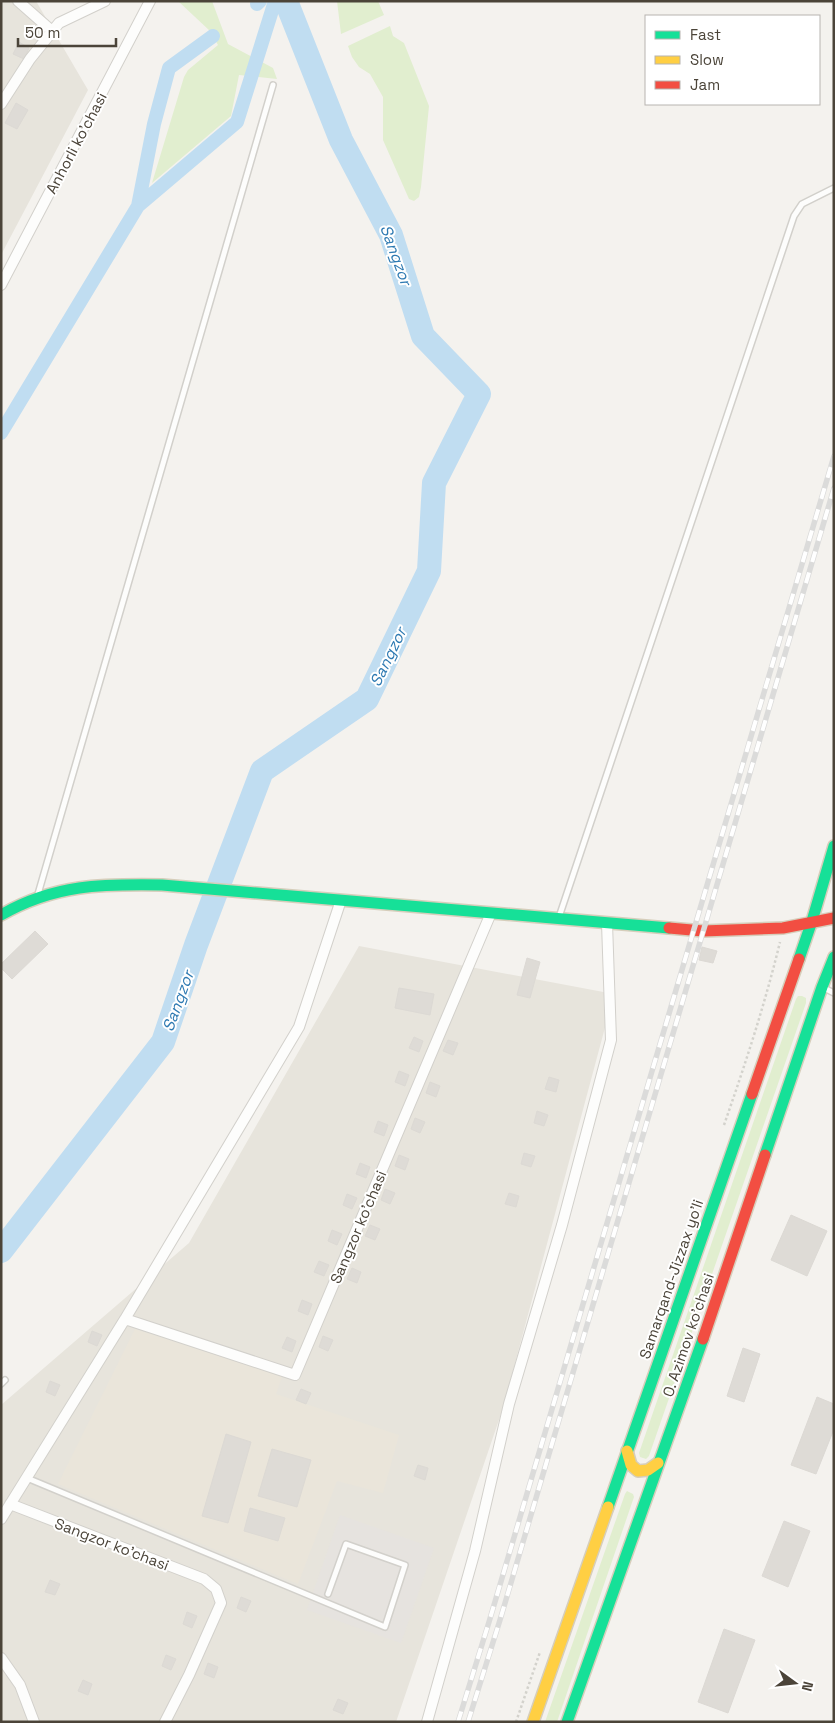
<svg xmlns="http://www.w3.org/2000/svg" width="835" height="1723" font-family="'Space Grotesk',sans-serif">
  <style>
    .residential { fill: #e7e4dc }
    .education { fill: #eae5da }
    .green { fill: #e1eecf }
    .parking { fill: #e6e3df }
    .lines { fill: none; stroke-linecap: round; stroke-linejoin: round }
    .canal { stroke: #c0ddf1; stroke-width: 14 }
    .river { stroke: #c0ddf1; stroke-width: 24 }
    .building { fill: #dedbd6; stroke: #dcd9d4 }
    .lane-casing { stroke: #d2d0cb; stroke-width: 8 }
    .street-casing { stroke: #d2d0cb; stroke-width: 12 }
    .fast-casing { stroke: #d6cebb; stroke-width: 14 }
    .slow-casing { stroke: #d6cebb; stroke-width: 14 }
    .jam-casing { stroke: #d6cebb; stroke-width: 14 }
    .path { stroke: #d3d2cc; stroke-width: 2.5; stroke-dasharray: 2.5 2.5; stroke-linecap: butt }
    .lane { stroke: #fdfdfc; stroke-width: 5 }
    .street { stroke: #fdfdfc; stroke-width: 10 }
    .fast { stroke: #16e098; stroke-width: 11 }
    .slow { stroke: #ffcf43; stroke-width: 11 }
    .jam { stroke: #f24e42; stroke-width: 11 }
    .rail-casing { stroke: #dbdbda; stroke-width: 5.5 }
    .rail { stroke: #fff; stroke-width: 4; stroke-dasharray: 11; stroke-linecap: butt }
    .labels { text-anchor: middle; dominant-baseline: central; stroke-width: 4; stroke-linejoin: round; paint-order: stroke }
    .street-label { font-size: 15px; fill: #4b4439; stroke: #fff }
    .water-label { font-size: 16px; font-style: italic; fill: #2e7ab2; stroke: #fff }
  </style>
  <rect width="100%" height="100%" fill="#f4f2ee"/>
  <path class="residential" d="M1 1H36L88 90 1 255Z
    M359 946 614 994 503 1408 396 1722H1V1405L189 1243Z"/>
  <path class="education" d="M135 1329 282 1376 276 1394 399 1435 383 1493 337 1481 298 1584 58 1484Z"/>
  <path class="green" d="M178 1H212L228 44 273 68 277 79 239 75 231 116 152 183 184 77 188 70 218 45 210 31Z
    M337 1H378L384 15 341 34Z
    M390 26 393 36 404 43 429 106 421 187 419 197 414 201 409 199 383 140V97L370 74 359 67 352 57 348 46Z
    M798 996H802L806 998V1003L649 1456 646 1459 640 1457 639 1453 796 999Z
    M627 1491 633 1494 634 1497 557 1722H545L625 1494Z"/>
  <path class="parking" d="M340 1515 434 1548 401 1643 307 1610Z"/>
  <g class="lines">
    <path class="canal" d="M257 4 260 1
      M138 206 154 124 169 68 213 36
      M1 433 138 206 237 122 275 1"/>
    <path class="river" d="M1 1251 163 1042 196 945 262 771 367 699 429 571 434 483 479 394 423 336 391 235 341 140 286 1"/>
  </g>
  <path class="building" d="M19 42 29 48 24 59 13 54Z
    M16 103 28 110 17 129 5 123Z
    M35 931 48 944 12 979 1 968V964Z
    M702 947 717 951 713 963 699 960Z
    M527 958 540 962 530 998 517 995Z
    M399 988 434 994 430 1015 395 1008Z
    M414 1037 423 1041 419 1052 409 1048Z
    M448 1040 458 1043 453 1055 443 1051Z
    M399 1071 409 1075 405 1086 395 1082Z
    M549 1077 559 1080 556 1092 545 1089Z
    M430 1082 440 1086 436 1097 426 1093Z
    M537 1111 548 1115 544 1126 534 1123Z
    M415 1118 425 1122 420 1133 411 1129Z
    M378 1121 388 1125 384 1136 374 1132Z
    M524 1153 535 1156 531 1167 521 1164Z
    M399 1155 409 1159 405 1170 395 1166Z
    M360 1163 370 1167 366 1178 356 1174Z
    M385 1189 395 1193 390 1204 381 1200Z
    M509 1193 519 1196 516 1207 505 1204Z
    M347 1194 357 1198 352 1209 343 1205Z
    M791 1215 827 1231 807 1276 771 1260Z
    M370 1225 380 1229 375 1240 365 1236Z
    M332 1230 342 1234 337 1245 328 1241Z
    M319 1261 329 1265 324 1276 314 1272Z
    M352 1268 361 1272 357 1283 347 1279Z
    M302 1300 312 1304 308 1315 298 1311Z
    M92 1331 102 1335 97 1346 88 1342Z
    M323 1336 333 1340 328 1351 319 1347Z
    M287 1337 296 1341 292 1352 282 1348Z
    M743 1348 760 1354 744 1402 727 1396Z
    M50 1381 60 1385 55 1396 46 1392Z
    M301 1389 311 1393 306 1404 296 1400Z
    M817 1397 834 1404V1429L816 1474 791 1465Z
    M226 1434 251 1442 228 1523 202 1516Z
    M272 1449 311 1460 297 1507 258 1496Z
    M418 1465 428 1468 425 1480 414 1476Z
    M250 1508 285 1518 278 1541 244 1531Z
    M784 1521 810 1531 788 1587 762 1576Z
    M50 1580 60 1584 55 1595 45 1592Z
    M241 1597 251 1601 246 1612 237 1608Z
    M187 1612 197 1616 192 1628 183 1624Z
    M724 1629 755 1640 728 1713 698 1702Z
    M166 1655 176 1659 171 1670 162 1666Z
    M208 1663 218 1667 214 1678 204 1674Z
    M83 1680 92 1684 88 1695 78 1691Z
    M338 1699 348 1703 343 1714 333 1710Z"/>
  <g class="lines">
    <g class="lane-casing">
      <path id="lane" d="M38 894 273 85
        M559 917 794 216 802 204 834 188
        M824 988 834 993
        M1 1384 5 1380
        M27 1478 385 1627 405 1565 346 1544 328 1594"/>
    </g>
    <g class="street-casing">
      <path id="street" d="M18 1 52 31
        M1 104 30 59 59 23 105 1
        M1 285 150 1
        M125 1319 299 1027 341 900
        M10 1504 204 1579 216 1589 221 1603 189 1675 165 1722
        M1 1519 125 1319 295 1375 491 913
        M1 1658 20 1685 34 1722
        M427 1722 475 1551 509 1404 562 1225 611 1040 607 923"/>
    </g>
    <g class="fast-casing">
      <path id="fast" d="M1 915C55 884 102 884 162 885L669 928
        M799 959 812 921 834 846
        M765 1155 822 987 834 957
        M608 1507 752 1094
        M567 1722 703 1339"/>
    </g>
    <g class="slow-casing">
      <path id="slow" d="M627 1451 631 1465 638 1471 648 1470 658 1463
        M533 1722 608 1507"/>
    </g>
    <g class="jam-casing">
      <path id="jam" d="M669 928 703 931 783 928 834 918
        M752 1094 799 959
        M703 1339 765 1155"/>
    </g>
    <path class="path" d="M724 1125C745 1065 765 1004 780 942
      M516 1722 540 1652"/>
    <use href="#lane" class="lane"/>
    <use href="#street" class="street"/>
    <use href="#fast" class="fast"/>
    <use href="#slow" class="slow"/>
    <use href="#jam" class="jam"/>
    <g class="rail-casing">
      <path id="rail" d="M458 1722 489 1622 834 456
        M468 1722 500 1620 834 488"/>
    </g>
    <use href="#rail" class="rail"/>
  </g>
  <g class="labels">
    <g class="street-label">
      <text transform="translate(76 143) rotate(-62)">Anhorli ko'chasi</text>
      <text transform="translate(358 1227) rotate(-67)">Sangzor ko'chasi</text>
      <text transform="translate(671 1279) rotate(-71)">Samarqand-Jizzax yo'li</text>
      <text transform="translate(688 1335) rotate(-71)">O. Azimov ko'chasi</text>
      <text transform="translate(112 1544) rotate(21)">Sangzor ko'chasi</text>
    </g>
    <g class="water-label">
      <text transform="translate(396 255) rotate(70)">Sangzor</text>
      <text transform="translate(388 657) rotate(-64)">Sangzor</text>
      <text transform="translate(178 1001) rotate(-70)">Sangzor</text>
    </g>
  </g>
  <rect width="835" height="1723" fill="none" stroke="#4b4439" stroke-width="5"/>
  <rect x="645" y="15" width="175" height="90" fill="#ffffff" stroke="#b7b4b0"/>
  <rect x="655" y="31" width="25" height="8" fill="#16e098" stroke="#b7b4b0"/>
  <text x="690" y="40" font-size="15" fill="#4b4439">Fast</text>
  <rect x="655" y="56" width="25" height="8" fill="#ffcf43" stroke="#b7b4b0"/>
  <text x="690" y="65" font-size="15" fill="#4b4439">Slow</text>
  <rect x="655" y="81" width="25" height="8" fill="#f24e42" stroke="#b7b4b0"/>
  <text x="690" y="90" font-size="15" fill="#4b4439">Jam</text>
  <g transform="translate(795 1683) rotate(105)" stroke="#ffffff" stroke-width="4" paint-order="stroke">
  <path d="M0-4L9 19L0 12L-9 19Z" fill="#4b4439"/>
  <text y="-8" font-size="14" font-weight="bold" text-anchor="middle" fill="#4b4439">N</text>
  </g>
  <path d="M18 38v8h98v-8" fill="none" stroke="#4b4439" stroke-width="2.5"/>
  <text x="25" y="38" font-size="15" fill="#4b4439" stroke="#ffffff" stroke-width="4" paint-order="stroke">50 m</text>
</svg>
